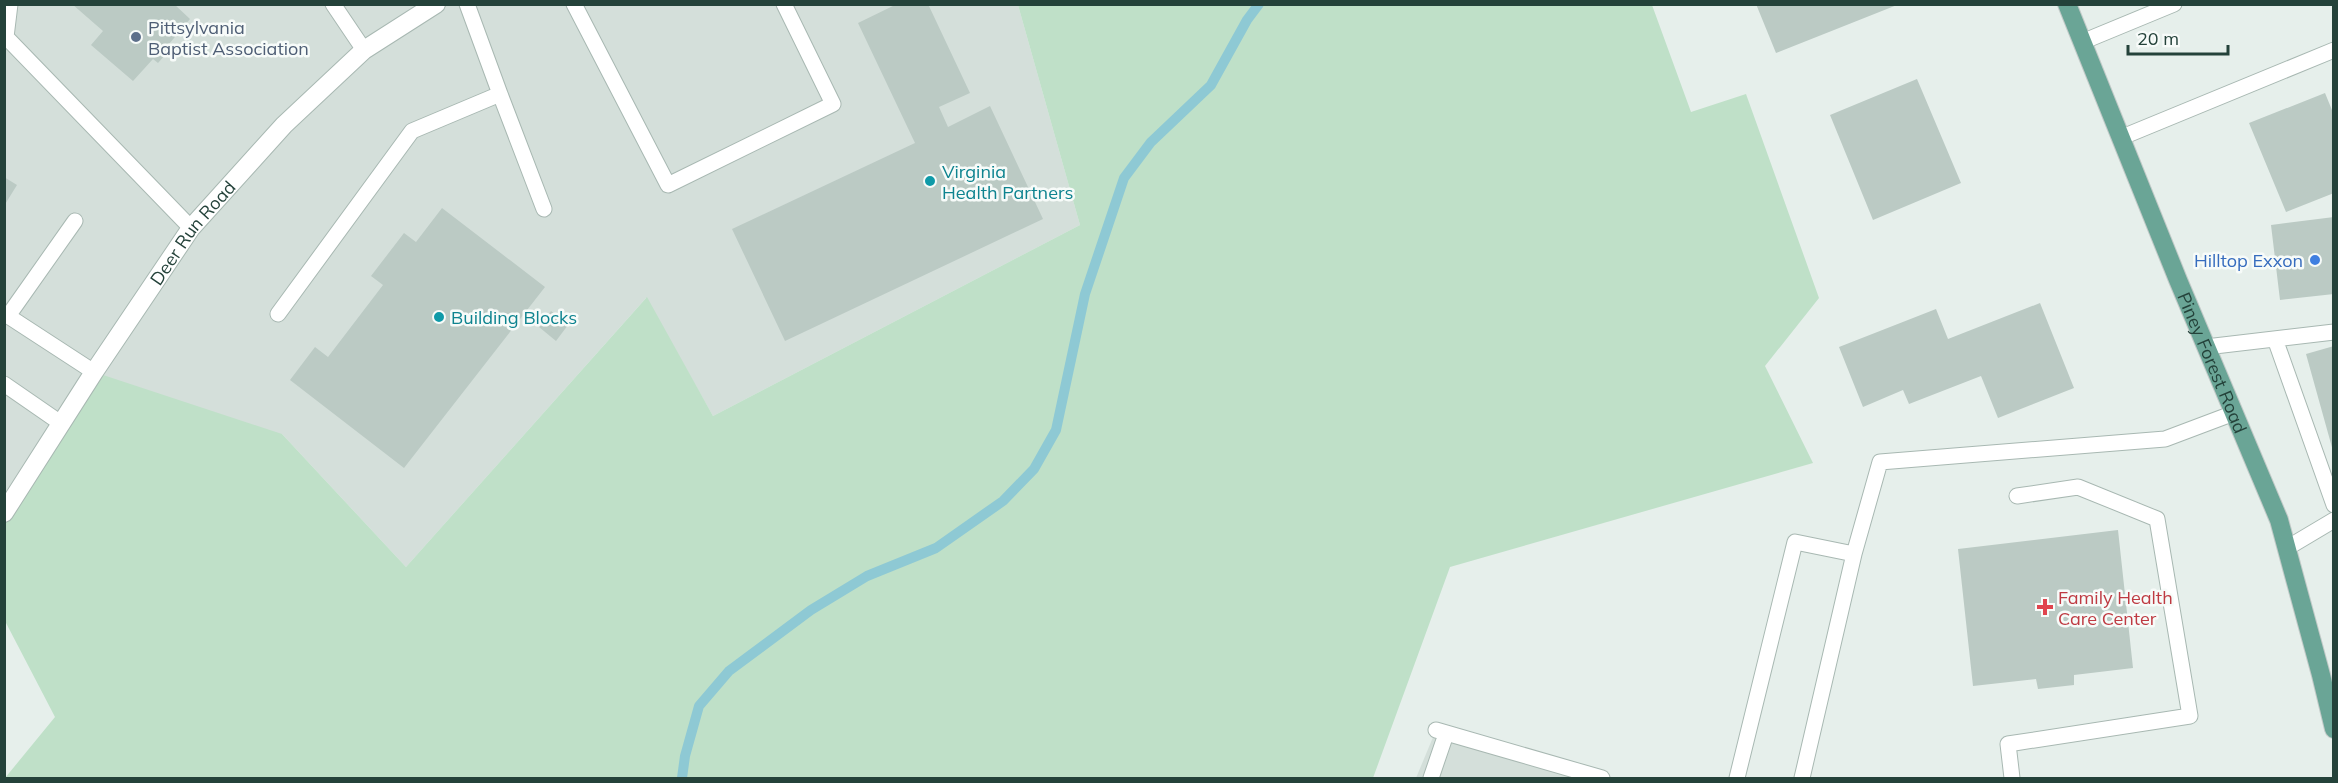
<svg xmlns="http://www.w3.org/2000/svg" width="2338" height="783" font-family="Mulish,sans-serif">
  <style>
    .built { fill: #d4dfda }
    .green { fill: #bfe0c8 }
    .lines { fill: none; stroke-linecap: round; stroke-linejoin: round }
    .stream { stroke: #8ec9d4; stroke-width: 10 }
    .building { fill: #bbcac4 }
    .lane-casing { stroke: #a8b8b2; stroke-width: 17 }
    .street-casing { stroke: #a8b8b2; stroke-width: 20 }
    .primary-casing { stroke: #c2cac8; stroke-width: 20 }
    .lane { stroke: #fff; stroke-width: 15 }
    .street { stroke: #fff; stroke-width: 18 }
    .primary { stroke: #6aa596; stroke-width: 18 }
    .service-dot { fill: #5c6f8a; stroke: #f7fbf9; stroke-width: 2 }
    .culture-dot { fill: #0f9aa8; stroke: #f7fbf9; stroke-width: 2 }
    .shop-dot { fill: #3f7fe0; stroke: #f7fbf9; stroke-width: 2 }
    .health-dot { fill: #e0444e; stroke: #f7fbf9; stroke-width: 2 }
    .labels { text-anchor: middle; dominant-baseline: central; stroke-width: 5; stroke-linejoin: round; paint-order: stroke }
    .service-label { font-size: 18px; fill: #4e5e75; stroke: #f7fbf9; text-anchor: start }
    .culture-label { font-size: 18px; fill: #0d838f; stroke: #f7fbf9; text-anchor: start }
    .street-label { font-size: 18px; fill: #24423a; stroke: #f7fbf9 }
    .shop-label { font-size: 18px; fill: #366cbe; stroke: #f7fbf9; text-anchor: end }
    .health-label { font-size: 18px; fill: #be3a42; stroke: #f7fbf9; text-anchor: start }
  </style>
  <rect width="100%" height="100%" fill="#e6efeb"/>
  <path class="built" d="M5 5H1018L1080 225 713 416 646 298 406 567 282 434 5 513Z
    M1436 730 1602 778H1416Z"/>
  <path class="green" d="M1018 5H1652L1691 112 1746 94 1819 298 1765 366 1813 463 1450 567 1373 778H5L55 717 5 621 4 513 94 372 282 434 406 567 647 297 713 416 1080 225Z"/>
  <g class="lines">
    <path class="stream" d="M682 778 685 756 699 706 729 671 811 610 867 576 936 548 1003 501 1034 469 1056 430 1085 294 1124 178 1151 142 1211 85 1247 20 1259 4"/>
  </g>
  <path class="building" d="M72 4H174L190 19 169 44 172 47 158 63 153 59 133 81 91 45 103 31Z
    M897 4H928L970 93 939 107 948 127 990 106 1043 219 785 341 732 229 915 143 858 23Z
    M1756 4H1897V5L1776 53Z
    M1917 79 1961 183 1873 220 1830 115Z
    M2325 93 2334 115V193L2286 212 2249 123Z
    M4 177 17 185 4 206Z
    M442 208 545 287 404 468 290 380 315 347 328 357 383 285 371 276 404 233 416 242Z
    M2334 217V294L2280 300 2271 225Z
    M2040 303 2074 388 1998 418 1981 376 1909 404 1903 390 1863 407 1839 347 1936 309 1948 339Z
    M551 311 568 325 556 341 539 327Z
    M2334 346V451H2333L2306 354Z
    M2118 530 2133 668 2074 675V685L2038 689 2036 679 1973 686 1958 549Z"/>
  <g class="lines">
    <g class="lane-casing">
      <path id="lane" d="M10 4 6 37 191 228
        M333 4 364 50
        M574 4 668 185 833 104 784 4
        M2082 42 2174 4
        M500 94 544 209
        M2120 138 2334 50
        M75 221 8 316 94 372
        M278 314 412 131 500 94 467 4
        M2275 339 2334 505
        M2206 347 2334 332
        M4 384 62 424
        M2287 548 2334 520
        M1854 554 1880 462 2165 439 2234 413
        M1436 730 1602 778
        M1431 778 1446 734
        M1737 778 1795 542 1854 554 1802 778
        M2012 778 2008 744 2190 716 2157 519 2078 487 2017 496"/>
    </g>
    <g class="street-casing">
      <g id="street">
        <path id="s1" d="M4 513 94 372 191 228 284 125 364 50 436 4"/>
      </g>
    </g>
    <g class="primary-casing">
      <g id="primary">
        <path id="s2" d="M2067 4 2178 280 2279 520 2321 675 2334 729"/>
      </g>
    </g>
    <use href="#lane" class="lane"/>
    <use href="#street" class="street"/>
    <use href="#primary" class="primary"/>
  </g>
  <circle class="service-dot" cx="136" cy="37" r="6"/>
  <g class="culture-dot">
    <circle cx="930" cy="181" r="6"/>
    <circle cx="439" cy="317" r="6"/>
  </g>
  <circle class="shop-dot" cx="2315" cy="260" r="6"/>
  <path class="health-dot" d="M2042 598h6v6h6v6h-6v6h-6v-6h-6v-6h6z"/>
  <g class="labels">
    <g class="service-label">
      <text x="148" y="27">Pittsylvania<tspan x="148" dy="21">Baptist Association</tspan></text>
    </g>
    <g class="culture-label">
      <text x="942" y="171">Virginia<tspan x="942" dy="21">Health Partners</tspan></text>
      <text x="451" y="317">Building Blocks</text>
    </g>
    <g class="street-label">
      <text stroke="none"><textPath href="#s1" startOffset="338">Deer Run Road</textPath></text>
      <text stroke="none"><textPath href="#s2" startOffset="387">Piney Forest Road</textPath></text>
    </g>
    <g class="shop-label">
      <text x="2303" y="260">Hilltop Exxon</text>
    </g>
    <g class="health-label">
      <text x="2058" y="597">Family Health<tspan x="2058" dy="21">Care Center</tspan></text>
    </g>
  </g>
  <rect width="2338" height="783" fill="none" stroke="#24423a" stroke-width="12"/>
  <path d="M2128 45v9h100v-9" fill="none" stroke="#24423a" stroke-width="3"/>
  <text x="2137" y="45" font-size="18" fill="#24423a" stroke="#f7fbf9" stroke-width="4.5" paint-order="stroke">20 m</text>
</svg>
